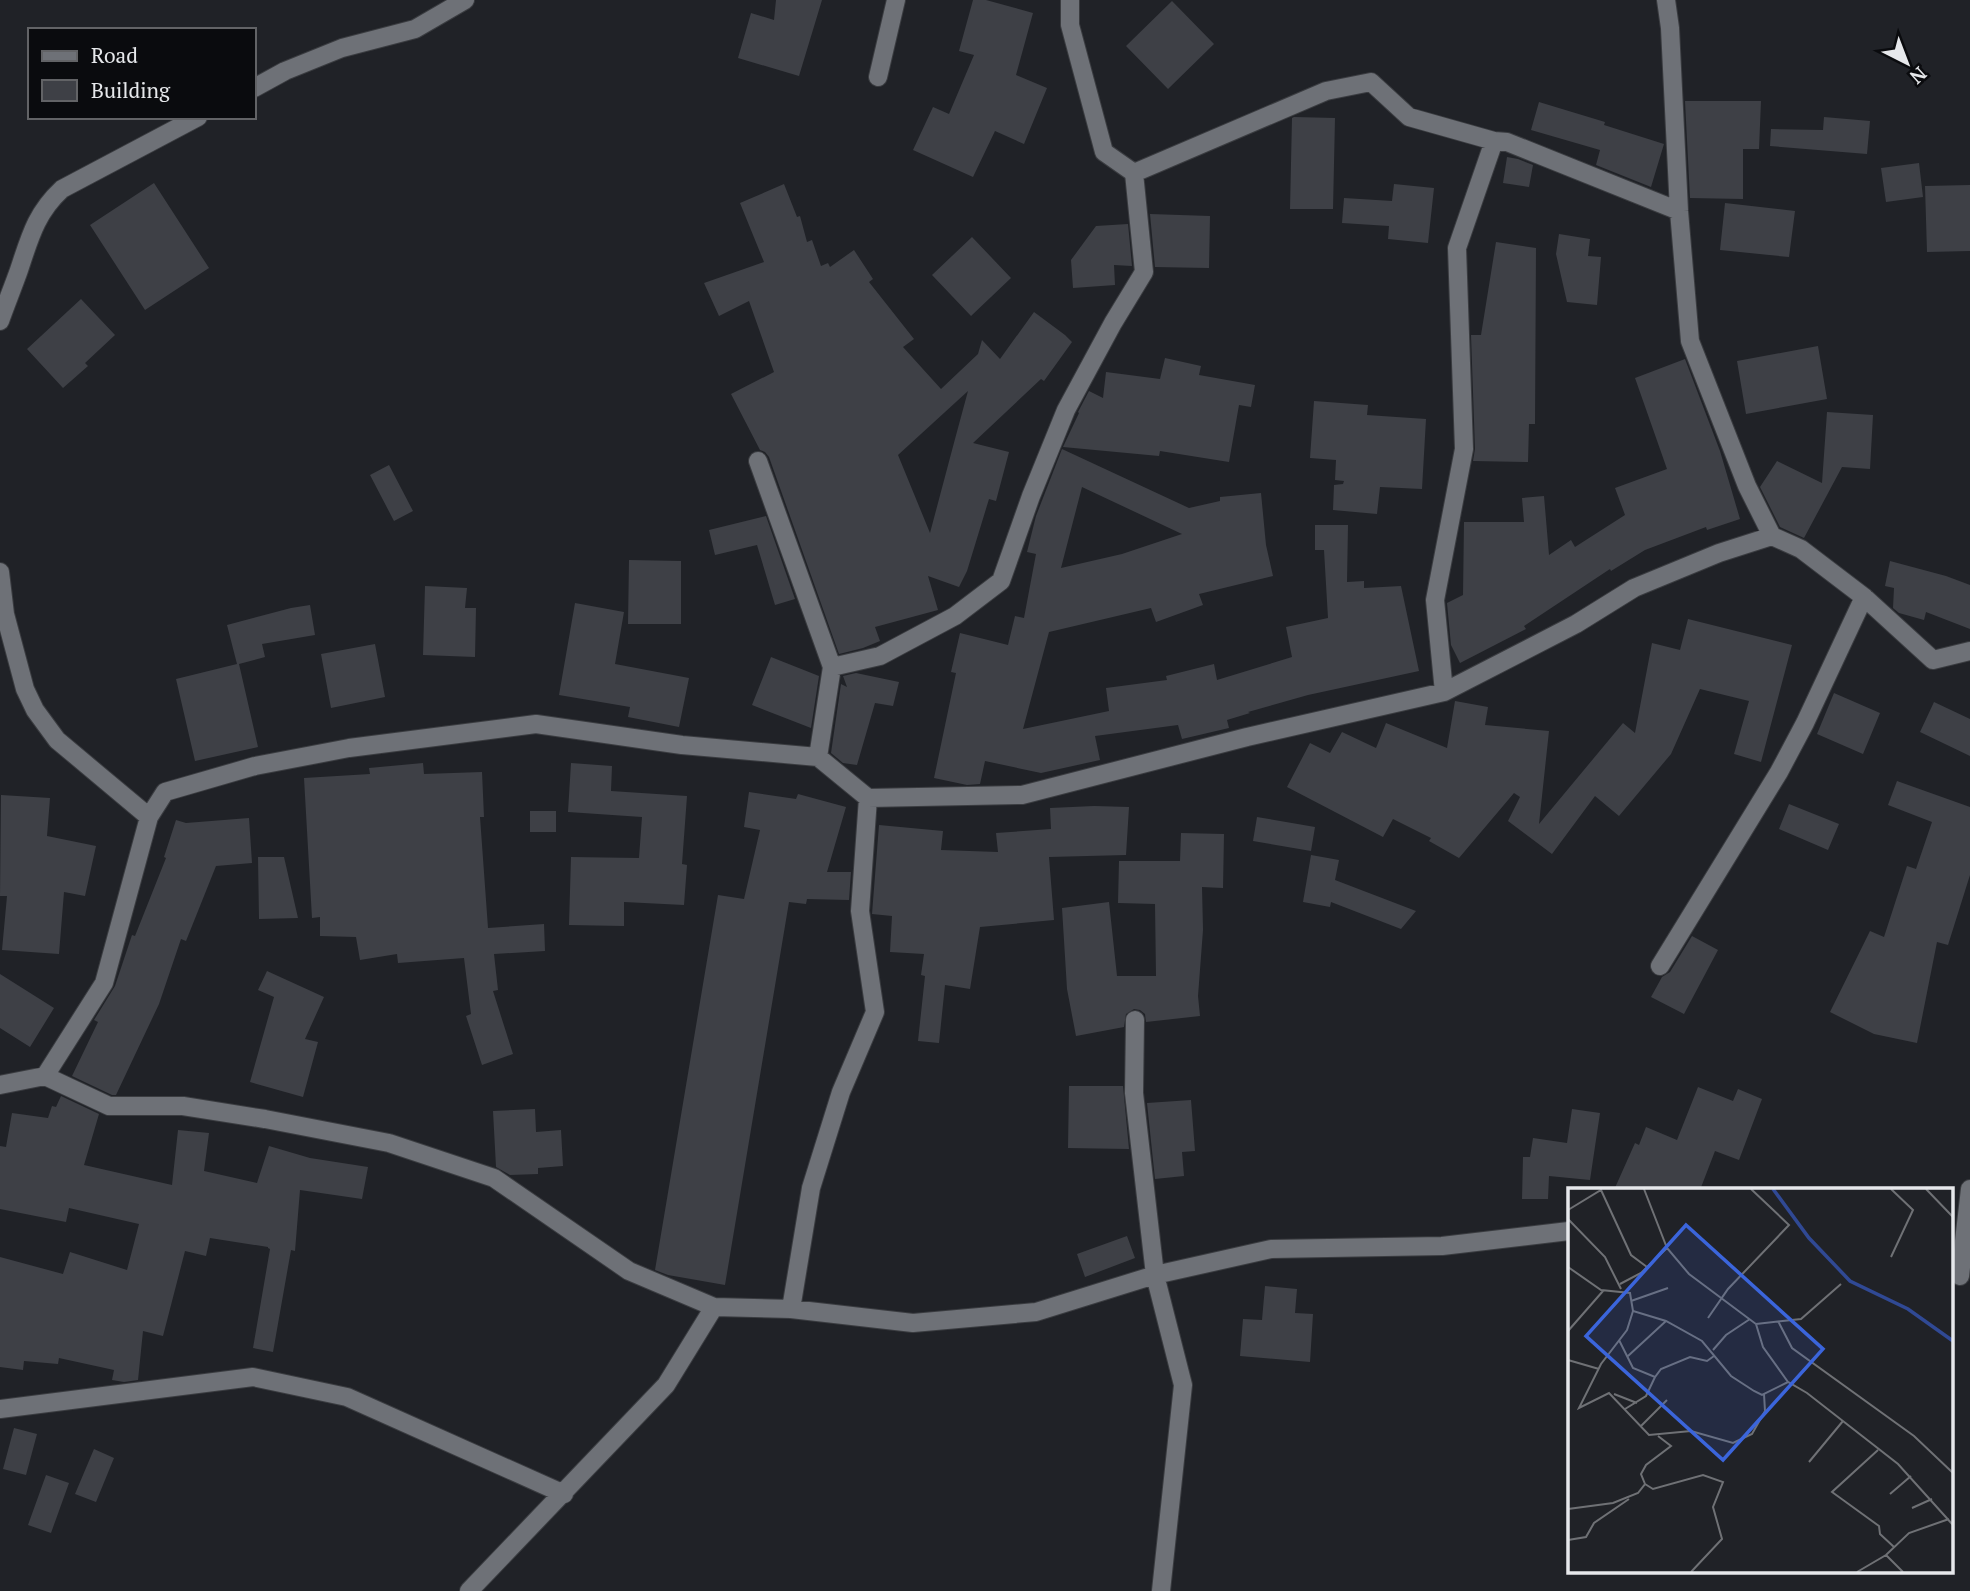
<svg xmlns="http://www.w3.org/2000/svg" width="1970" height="1591" font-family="'PT Serif',serif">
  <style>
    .building { fill: #3e4046; fill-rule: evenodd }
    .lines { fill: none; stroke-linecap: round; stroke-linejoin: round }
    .minor-casing { stroke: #3a3c40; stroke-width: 20 }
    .minor { stroke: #6e7177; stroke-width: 18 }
    .inset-river { fill: none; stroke: #304994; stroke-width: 3.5 }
    .inset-road { fill: none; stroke: #6f7175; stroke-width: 2 }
    .view { fill: #3b65db; fill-opacity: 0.15; stroke: #3b65db; stroke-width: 3.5 }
    .inset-edge { fill: none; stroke: #e6e8eb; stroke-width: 3.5 }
  </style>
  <rect width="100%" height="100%" fill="#202227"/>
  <path class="building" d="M776 0H822L799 76 738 58 751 13 774 20Z
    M973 0H986L1033 13 1016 75 1047 88 1024 144 995 131 973 177 913 150 933 107 949 114 974 55 959 51Z
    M1172 1 1214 44 1168 89 1126 46Z
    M1685 101H1761L1759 149H1743V199L1690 198Z
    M1539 102 1605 122 1604 125 1664 144 1651 187 1596 165 1600 150 1531 130Z
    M1294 117 1335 118 1333 209H1290L1292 118Z
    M1824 117 1870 121 1867 154 1770 146 1771 129 1823 130Z
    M1507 157 1518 159 1533 165 1529 187 1503 183Z
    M1919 163 1923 197 1886 202 1881 168Z
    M154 183 209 268 145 310 90 225Z
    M784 184 797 217 800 216 807 242 812 240 821 266 828 263 830 267 854 250 873 279 869 282 914 339 903 347 941 389 978 354 982 340 1000 359 1034 312 1065 335 1072 342 1044 381 1041 379 973 443 1009 452 996 501 989 499 967 571 959 587 928 576 938 610 875 627 880 641 863 648 839 654 769 457 765 452 760 450 731 394 774 372 749 301 719 316 704 283 764 262 740 203ZM968 391 955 439 930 533 898 455Z
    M1394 184 1434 188 1428 243 1388 239 1389 226 1342 223 1344 198 1392 201Z
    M1970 185V251L1927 252 1925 186Z
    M1725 203 1795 211 1789 257 1720 250Z
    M1150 214 1210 216 1209 268 1155 267Z
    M1128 224 1132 266 1114 265 1115 285 1073 288 1071 260 1096 226Z
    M1559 234 1590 239 1588 256 1601 257 1597 305 1567 302 1556 254Z
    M972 237 1011 278 971 316 932 275Z
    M1496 242 1536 248 1535 424H1529L1528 462 1473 461 1475 449 1471 335H1481Z
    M81 299 115 335 85 363 88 366 63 388 27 349Z
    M1818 346 1827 399 1746 414 1737 361Z
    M1165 358 1201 366 1199 375 1255 385 1251 407 1239 405 1229 462 1160 451 1159 456 1063 447 1079 413 1078 412 1089 391 1103 398 1106 372 1160 379Z
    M1685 359 1720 451 1740 519 1707 530 1706 527 1645 550 1611 571 1610 569 1524 626 1526 629 1460 663 1451 645 1447 603 1463 595 1464 522H1524L1522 498 1544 496 1549 555 1571 540 1575 547 1625 515 1615 488 1667 469 1635 378Z
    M1314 401 1368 405 1367 415 1426 419 1422 489 1380 487 1377 514 1333 510 1334 485 1343 484 1344 481 1335 480 1336 460 1310 458Z
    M1827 412 1873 415 1870 469 1842 467 1804 538 1780 527 1760 487 1777 461 1822 483Z
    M1062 449 1189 508 1220 501V497L1261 493 1266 545 1273 576 1199 594 1203 605 1156 622 1151 608 1049 632 1023 729 1109 711 1106 688 1167 680 1166 676 1214 664 1217 680 1292 657 1286 627 1328 618 1324 550H1315V525H1348L1347 582 1364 581V588L1401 586 1419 671 1308 695 1248 712 1250 713 1227 720 1229 728 1182 739 1178 725 1095 736 1100 760 1041 773 985 761 980 784 967 785 934 778 956 673 951 672 960 633 1008 645 1015 616 1024 618 1036 554 1027 552 1036 516ZM1082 487 1182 534 1122 554 1061 568Z
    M389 465 413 511 394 521 370 475Z
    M766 516 795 599 775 605 757 545 715 555 709 530Z
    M629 560 681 561V624H628Z
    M1890 561 1946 576 1970 585V629L1926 612 1924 620 1899 613 1893 608 1894 588 1885 586Z
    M425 586 467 588 465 608H476L475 657 423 655Z
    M575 603 624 612 615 664 689 678 679 727 628 717 630 707 559 695Z
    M310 605 315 635 262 644 265 657 239 664 258 747 195 761 176 679 237 664 227 625 291 608Z
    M1688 619 1792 645 1761 762 1734 754 1749 701 1700 689 1671 754 1619 816 1595 796 1552 854 1508 821 1520 797 1514 793 1459 858 1429 841 1431 838 1393 819 1383 837 1287 787 1310 743 1330 753 1342 732 1376 748 1386 723 1447 748 1455 701 1488 707 1485 725 1549 731 1539 824 1623 723 1635 733 1652 643 1680 650Z
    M375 644 385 697 331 708 321 654Z
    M771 657 819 676 811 728 752 705Z
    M856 673 899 682 893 706 875 703 857 765 843 763 831 753 841 684 847 687 843 676Z
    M1834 693 1880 713 1863 754 1817 734Z
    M1934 702 1970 719V756L1920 732Z
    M423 763 424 774 482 772 484 817H480L488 928 544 924 545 951 494 954 498 990 493 991 513 1054 482 1065 466 1016 471 1014 464 958 398 963 397 954 360 960 356 937 320 936V917L312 918 304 778 370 774 369 768Z
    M571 763 612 766 611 791 687 796 682 864 687 865 684 905 624 902V926L569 925 571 857 639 858 642 817 568 812Z
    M1897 781 1970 807V875L1948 945 1937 942 1917 1043 1874 1034 1830 1012 1870 931 1884 937 1907 866 1916 869 1932 822 1888 805Z
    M749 792 796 799 798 794 846 807 827 872H851L849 900 807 899 806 904 789 902 725 1285 668 1275 655 1270 718 895 744 899 760 830 744 827Z
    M1 795 50 798 47 836 96 846 85 896 64 892 59 954 2 950 7 896H0Z
    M1789 804 1839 824 1828 850 1779 829Z
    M1094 806 1129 807 1126 855 1049 857 1054 920 980 927 970 989 945 985 939 1043 918 1041 925 976 921 975 924 954 890 952 892 916 872 914 879 825 943 831 941 850 998 852 996 833 1051 829 1050 808Z
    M530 811H556V832H530Z
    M1257 817 1315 827 1311 851 1253 841Z
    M249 818 252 863 216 866 186 941 181 939 159 1004 116 1095H112L72 1076 98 1022 94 1020 115 986 132 935 135 936 166 858 164 857 176 820 186 823Z
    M1181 833 1224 834 1223 888 1202 887 1203 930 1198 996 1200 1016 1146 1022 1145 1014 1140 1010 1134 1009 1126 1014 1124 1027 1076 1036 1067 989 1062 908 1109 902 1117 976H1156L1155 904 1118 903 1119 861H1180Z
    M1311 855 1339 860 1335 880 1416 911 1401 929 1331 902 1330 907 1303 902Z
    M258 857H284L298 918 259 919Z
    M1692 936 1718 950 1684 1014 1651 997 1662 977 1670 972Z
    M267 971 324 997 305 1039 318 1042 303 1097 250 1082 274 997 258 990Z
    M0 974 54 1008 30 1047 0 1028Z
    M1069 1086H1123L1129 1149 1068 1148Z
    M1698 1087 1733 1101 1738 1089 1762 1099 1739 1160 1715 1151 1700 1190H1614L1635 1143 1639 1145 1646 1127 1677 1140Z
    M61 1096 99 1114 84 1165 172 1185 178 1130 209 1133 204 1171 257 1183 269 1146 310 1158 368 1167 362 1199 300 1190 295 1251 291 1250 273 1352 253 1348 270 1249 268 1248V1247L210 1238 206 1256 185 1251 163 1336 143 1331 138 1380 124 1382 112 1380 114 1370 59 1358 58 1364 24 1361 23 1370 0 1367V1257L63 1274 70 1252 127 1270 139 1224 69 1208 66 1222 0 1209V1146L6 1147 12 1113 48 1118 52 1106 56 1107Z
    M1191 1100 1195 1151 1182 1152 1184 1176 1155 1179 1147 1103Z
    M535 1109 536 1132 561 1130 563 1166 538 1168V1174L510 1175 496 1167 493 1111Z
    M1572 1109 1600 1113 1590 1180 1549 1176 1548 1199H1522L1523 1157H1530L1533 1138 1567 1143Z
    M1127 1236 1135 1258 1085 1277 1077 1254Z
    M1265 1286 1297 1289 1295 1313 1313 1314 1310 1362 1240 1356 1243 1319 1262 1320Z
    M14 1428 37 1434 26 1475 3 1469Z
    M94 1449 114 1458 96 1502 75 1494Z
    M46 1475 69 1483 51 1533 28 1525Z"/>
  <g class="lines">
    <g class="minor-casing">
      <path id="minor" d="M1070 0V25L1104 152 1134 173
        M1666 0 1670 28 1679 211 1690 341 1747 486 1772 536
        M878 77 896 0
        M254 88 285 71 342 48 415 29 465 0
        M0 321C6 304 13 287 19 270 30 237 36 213 62 189L198 117
        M758 461 832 667
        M0 572 5 614 25 689 35 710 57 740 149 817
        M1444 692 1435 600 1464 449 1457 248 1494 141
        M818 757 832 667 880 656 955 616 1001 581 1031 496 1066 410 1113 323 1144 272 1134 173 1326 91 1371 82 1409 117 1494 141 1507 142 1679 211
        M1660 966 1779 772 1805 723 1864 597
        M1135 1020 1134 1093 1155 1275 1183 1385 1161 1591
        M45 1076 109 1106H183L265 1119 389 1143 494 1178 629 1271 714 1307 791 1309 913 1323 1036 1312 1155 1275 1271 1249 1442 1246 1569 1231
        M0 1085 45 1076 104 983 149 817 165 792 255 766 349 748 536 724 682 745 818 757 868 798 1022 795 1247 737 1444 692 1576 624 1634 588 1719 553 1772 536 1801 549 1864 597 1933 660 1970 651
        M1960 1276 1970 1189
        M791 1309 811 1188 841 1092 875 1012 860 911 868 798
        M0 1409 253 1377 347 1397 564 1494
        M469 1591 666 1385 714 1307"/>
    </g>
    <use href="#minor" class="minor"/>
  </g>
  <g transform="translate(1568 1188)">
    <rect width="385" height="385" fill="#202227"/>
    <path class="inset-river" d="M205 1 241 50 282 93 340 121 385 153"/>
    <path class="inset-road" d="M76 1 99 60 121 86 188 136 195 159 220 194M323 1 345 22 323 69M358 1 385 29M0 22 33 2 63 67 79 79M0 31 37 69 53 101M0 79 33 102 62 105 65 123 98 133 134 153 163 188 186 203 194 207 220 194 239 205 330 276 385 337M52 96 73 85 99 60M63 113 100 100M65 123 59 142 33 176 11 220 41 205 81 247 123 243 165 255 184 246 197 223 196 206M140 130 160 101 221 37 183 1M210 133 224 160 346 248 385 285M188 136 233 131 273 96M0 143 35 103M51 152 65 180 87 189 93 181 122 169 139 173 146 168M145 162 158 147 182 131M60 168 98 133M0 172 31 181M46 206 69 215M57 221 78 208 87 189M73 238 99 212M310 262 264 304 311 338 312 346 326 359M241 274 275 233M77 296 85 301 135 287 155 294 145 319 154 351 123 384M322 306 343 288M344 320 364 311M0 321 45 315 70 305 77 296 73 286 78 277 103 258 90 248M0 352 18 349 26 335 61 311M318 367 335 384M289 384 318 367 341 345 381 331"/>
    <path class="view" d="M118 37 255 161 155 272 18 148Z"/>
    <rect width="385" height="385" class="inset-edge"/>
  </g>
  <rect x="28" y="28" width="228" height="91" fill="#0a0b0e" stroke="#626366" stroke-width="2"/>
  <rect x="42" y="51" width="35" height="10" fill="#6e7177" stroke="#626366" stroke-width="2"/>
  <text x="91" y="63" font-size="21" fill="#e6e8eb">Road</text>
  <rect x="42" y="80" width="35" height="21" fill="#3e4046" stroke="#626366" stroke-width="2"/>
  <text x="91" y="98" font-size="21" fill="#e6e8eb">Building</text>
  <g transform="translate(1907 63) rotate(138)" stroke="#0a0b0e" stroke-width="5" paint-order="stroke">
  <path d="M0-5L12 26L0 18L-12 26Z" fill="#e6e8eb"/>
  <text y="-10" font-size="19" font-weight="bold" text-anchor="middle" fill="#e6e8eb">N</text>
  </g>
</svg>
